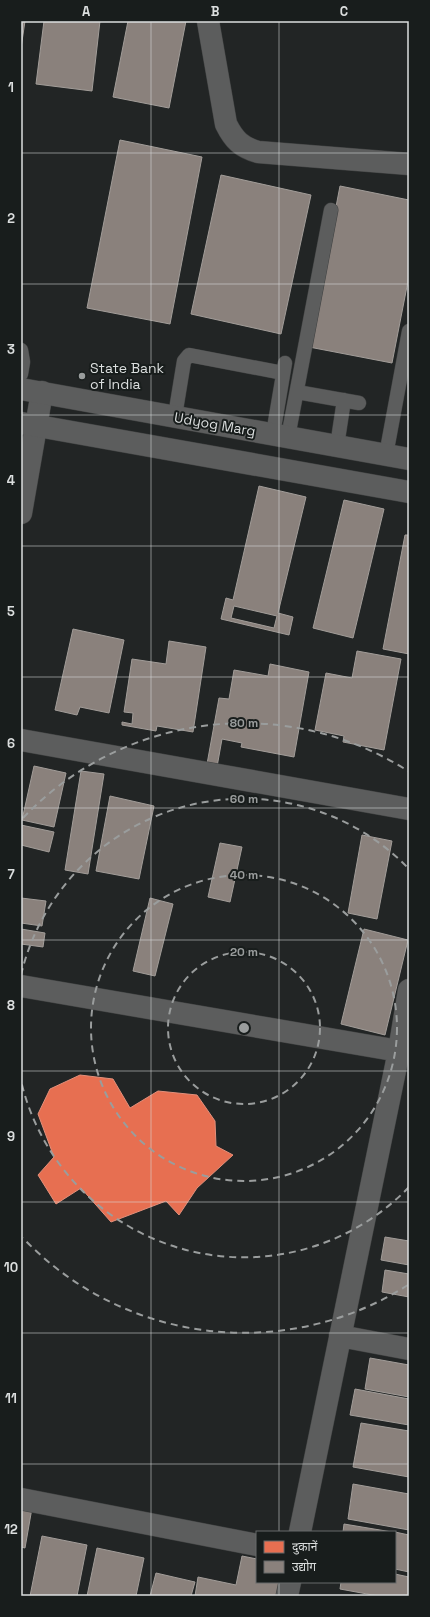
<svg xmlns="http://www.w3.org/2000/svg" width="430" height="1617" font-family="'Space Grotesk','Noto Sans Devanagari',sans-serif">
  <style>
    .shops { fill: #e76f51; stroke: #e3907b }
    .industry { fill: #8a817c; stroke: #a29d99; fill-rule: evenodd }
    .lines { fill: none; stroke-linecap: round; stroke-linejoin: round }
    .service-casing { stroke: #404242; stroke-width: 15 }
    .minor-casing { stroke: #404242; stroke-width: 23 }
    .tertiary-casing { stroke: #404242; stroke-width: 23 }
    .service { stroke: #5c5d5d; stroke-width: 14 }
    .minor { stroke: #5c5d5d; stroke-width: 22 }
    .tertiary { stroke: #5c5d5d; stroke-width: 22 }
    .grid { fill: none; stroke: #dbdede; stroke-width: 1; stroke-opacity: 0.55 }
    .ring { fill: none; stroke: #9a9d9d; stroke-width: 2; stroke-dasharray: 7 5 }
    .poi-dot { fill: #9a9d9d; stroke: #181d1c; stroke-width: 1.5 }
    .labels { text-anchor: middle; dominant-baseline: central; stroke-width: 4; stroke-linejoin: round; paint-order: stroke }
    .poi-label { font-size: 14px; fill: #dbdede; stroke: #181d1c; text-anchor: start }
    .street-label { font-size: 14px; fill: #dbdede; stroke: #181d1c }
    .centre { fill: #9a9d9d; stroke: #181d1c; stroke-width: 2 }
    .ring-label { font-size: 12px; text-anchor: middle; font-weight: bold; fill: #9a9d9d; stroke: #181d1c; stroke-width: 4; stroke-linejoin: round; paint-order: stroke }
    .neatline { fill: none; stroke: #dbdede; stroke-width: 1.5 }
    .grid-label { font-size: 13px; text-anchor: middle; font-weight: bold; fill: #dbdede }
  </style>
  <rect width="100%" height="100%" fill="#222525"/>
  <path class="shops" d="M80 1075 113 1079 130 1108 158 1091 197 1095 215 1121 216 1146 233 1155 197 1188 179 1215 166 1201 111 1222 81 1188 56 1204 38 1175 54 1157 38 1114 50 1089Z"/>
  <path class="industry" d="M21 21H25L21 48Z
    M44 21H100L92 91 36 84Z
    M128 21H186L169 108 113 97Z
    M120 140 202 157 170 324 87 308Z
    M221 175 311 195 281 334 191 314Z
    M340 186 409 200V276L392 363 309 347Z
    M259 486 306 497 278 613 293 617 289 635 221 619 226 598 233 600ZM234 606 277 616 274 628 231 618Z
    M344 500 384 509 353 638 313 628Z
    M405 535H409V654L383 649Z
    M73 629 124 640 109 713 80 707 77 715 55 710Z
    M169 641 206 647 193 732 157 726 156 731 122 725V722L132 724 133 713 124 712 132 659 166 664Z
    M357 651 401 659 384 750 343 742 344 736 315 730 326 673 352 678Z
    M270 664 309 672 294 757 241 747 242 743 222 739 217 767 207 764 219 698 229 699 234 670 268 676Z
    M34 766 66 773 54 827 22 820Z
    M81 771 104 774 88 874 65 870Z
    M110 796 154 806 139 879 96 871Z
    M21 825 54 832 49 852 21 845Z
    M362 835 392 841 377 919 348 913Z
    M220 843 242 847 230 902 208 897Z
    M21 898 46 901 42 926 21 923Z
    M150 898 173 904 155 976 133 971Z
    M21 929 45 933 43 947 21 944Z
    M364 929 408 940 385 1035 341 1024Z
    M385 1237 409 1241V1265L381 1260Z
    M385 1270 409 1274V1297L382 1292Z
    M370 1358 409 1365V1397L365 1389Z
    M355 1389 409 1399V1425L350 1415Z
    M361 1423 409 1431V1477L353 1467Z
    M353 1484 409 1494V1530L348 1519Z
    M21 1506 32 1508 25 1548 21 1547Z
    M344 1524 392 1532H343Z
    M395 1532 409 1535V1572L395 1569Z
    M42 1536 87 1545 77 1596H30Z
    M97 1548 144 1558 136 1596H87Z
    M242 1556 257 1559V1582H280L277 1596H195L198 1577 236 1585Z
    M156 1573 195 1582 191 1596H150Z
    M395 1574 409 1577V1596H378L340 1589 341 1582H395Z"/>
  <g class="lines">
    <g class="service-casing">
      <path id="service" d="M21 350 23 362 21 374
        M297 392 359 403
        M175 416 184 361 189 355 283 373
        M273 434 285 363
        M288 437 331 210
        M337 446 344 400
        M386 455 409 331"/>
    </g>
    <g class="minor-casing">
      <path id="minor" d="M208 21 226 124C234 140 241 147 258 152L409 164
        M21 513 42 392
        M21 740 409 809
        M21 986 399 1051
        M340 1336 409 1349
        M21 1499 257 1545
        M300 1532 399 1051 409 990
        M287 1596 290 1582"/>
    </g>
    <g class="tertiary-casing">
      <path id="tertiary" d="M21 389 409 459
        M21 423 409 492"/>
    </g>
    <use href="#service" class="service"/>
    <use href="#minor" class="minor"/>
    <use href="#tertiary" class="tertiary"/>
  </g>
  <path class="grid" d="M151 21V1596M279 21V1532M21 153H409M21 284H409M21 415H409M21 546H409M21 677H409M21 808H409M21 940H409M21 1071H409M21 1202H409M21 1333H409M21 1464H409M279 1582V1596"/>
  <g class="ring">
    <circle cx="244" cy="1028" r="76"/>
    <circle cx="244" cy="1028" r="153"/>
    <path d="M409 1187A229 229 0 0 1 21 1081M21 975A229 229 0 0 1 409 869"/>
    <path d="M408 1285A305 305 0 0 1 23 1238M23 818A305 305 0 0 1 408 771"/>
  </g>
  <circle class="poi-dot" cx="82" cy="376" r="4"/>
  <g class="labels">
    <g class="poi-label">
      <text x="90" y="368">State Bank<tspan x="90" dy="16">of India</tspan></text>
    </g>
    <g class="street-label">
      <text transform="translate(215 424) rotate(10)">Udyog Marg</text>
    </g>
  </g>
  <circle cx="244" cy="1028" r="6" class="centre"/>
  <g class="ring-label">
    <text x="244" y="727">80 m</text>
    <text x="244" y="803">60 m</text>
    <text x="244" y="879">40 m</text>
    <text x="244" y="956">20 m</text>
  </g>
  <rect width="430" height="1617" fill="none" stroke="#181d1c" stroke-width="44"/>
  <rect x="256" y="1531" width="140" height="52" fill="#181d1c" stroke="#666a6a"/>
  <rect x="264" y="1541" width="20" height="12" fill="#e76f51" stroke="#666a6a"/>
  <text x="292" y="1551" font-size="12" fill="#dbdede">दुकानें</text>
  <rect x="264" y="1561" width="20" height="12" fill="#8a817c" stroke="#666a6a"/>
  <text x="292" y="1571" font-size="12" fill="#dbdede">उद्योग</text>
  <rect x="22" y="22" width="386" height="1573" class="neatline"/>
  <g class="grid-label">
    <text x="86" y="16">A</text>
    <text x="215" y="16">B</text>
    <text x="344" y="16">C</text>
    <text x="11" y="92">1</text>
    <text x="11" y="223">2</text>
    <text x="11" y="354">3</text>
    <text x="11" y="485">4</text>
    <text x="11" y="616">5</text>
    <text x="11" y="748">6</text>
    <text x="11" y="879">7</text>
    <text x="11" y="1010">8</text>
    <text x="11" y="1141">9</text>
    <text x="11" y="1272">10</text>
    <text x="11" y="1403">11</text>
    <text x="11" y="1534">12</text>
  </g>
</svg>
